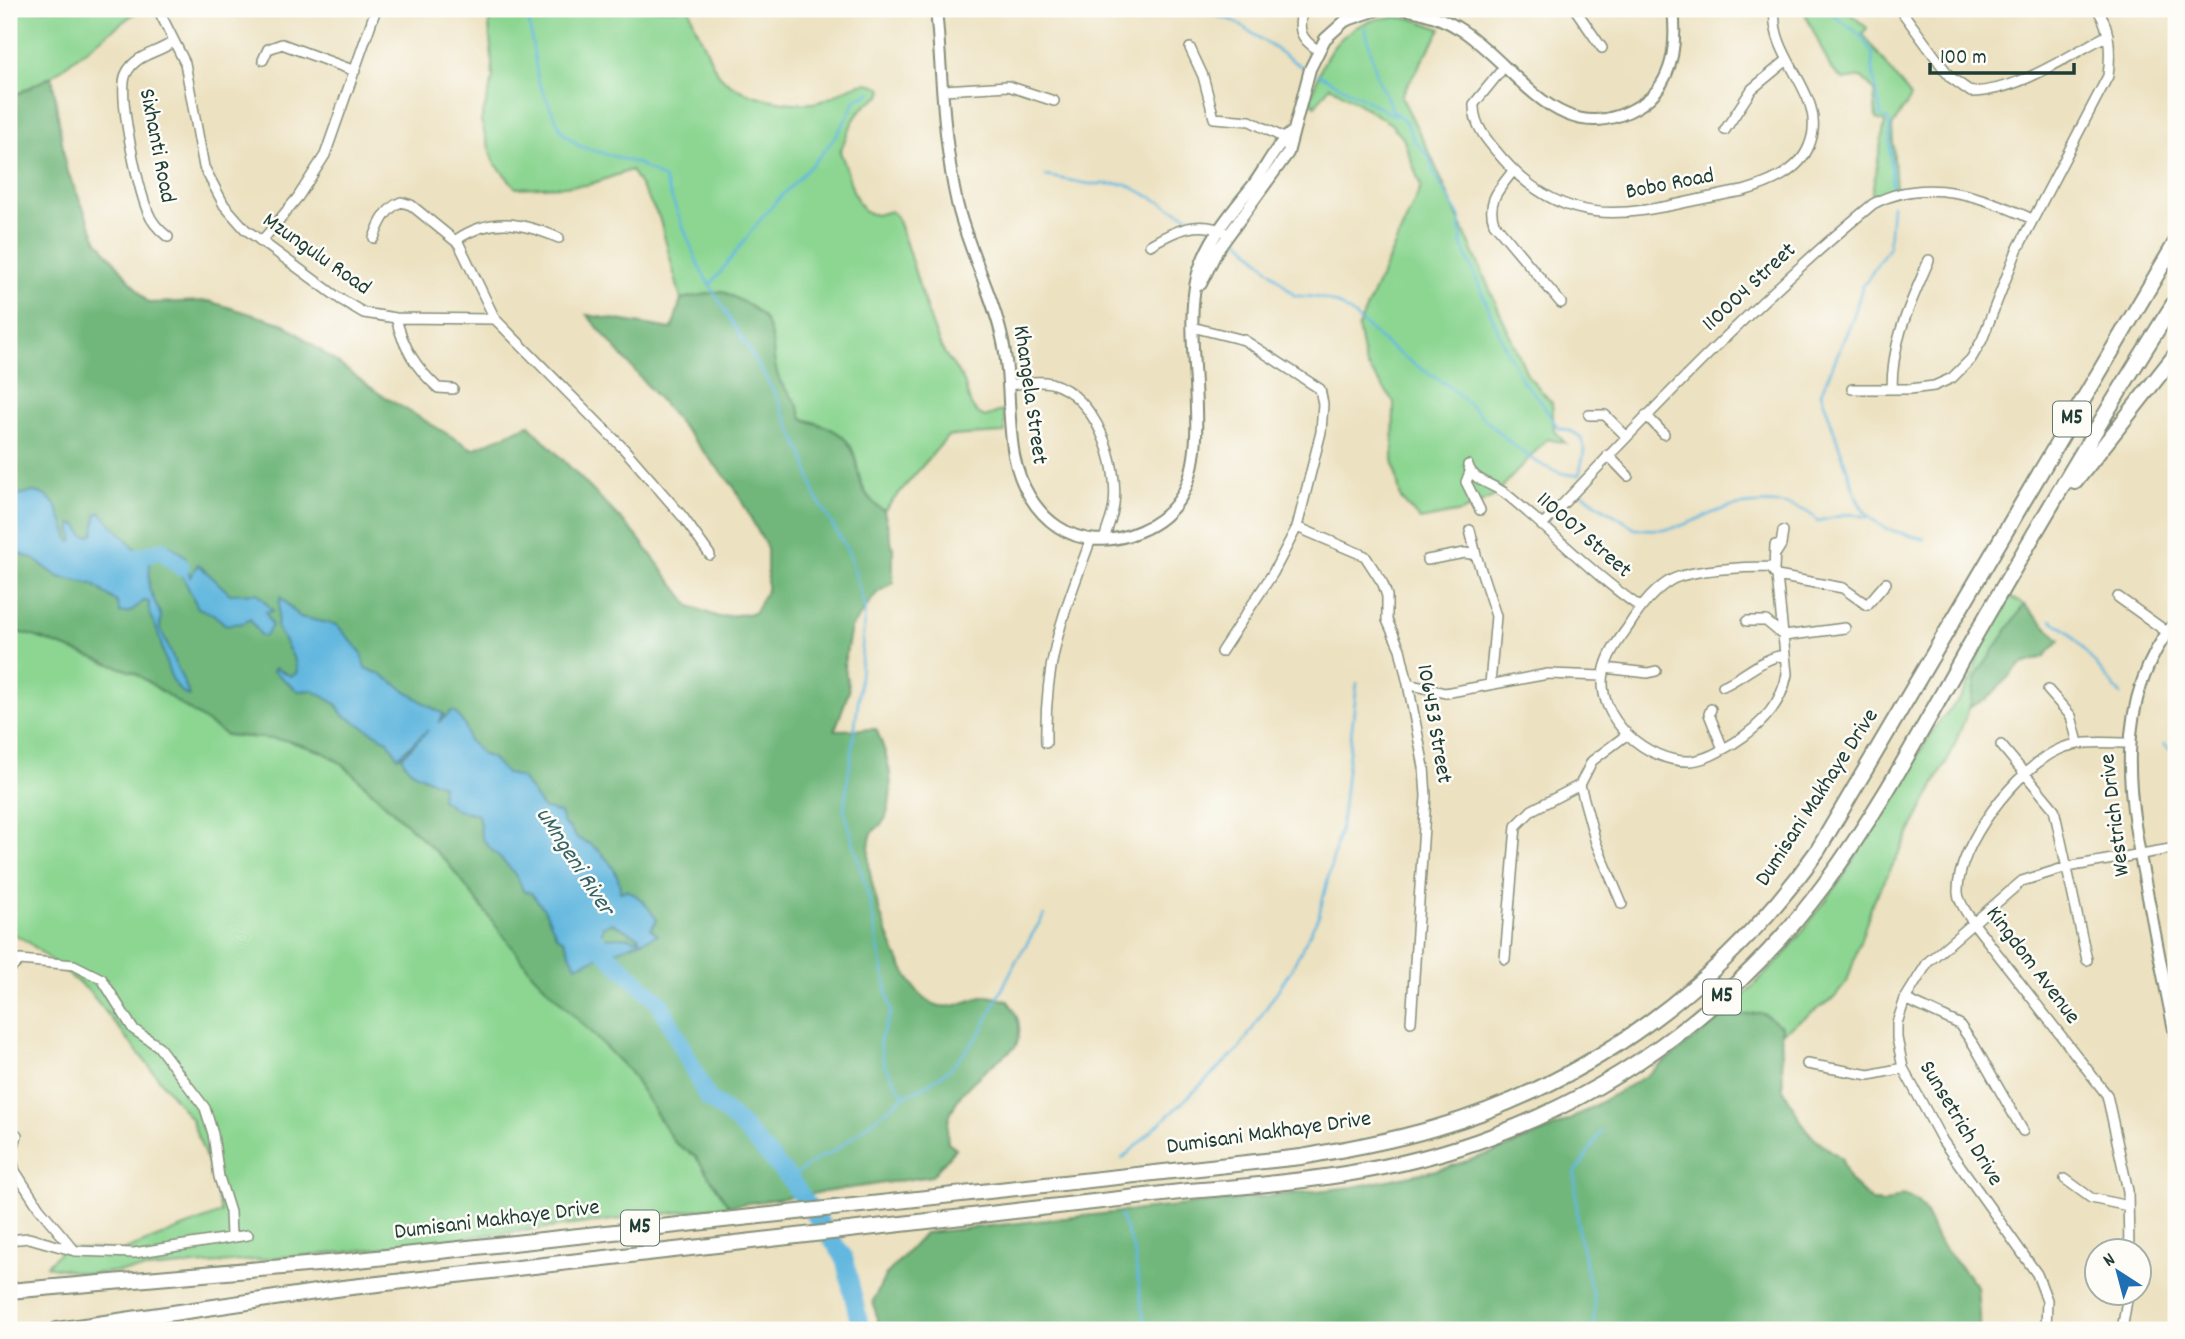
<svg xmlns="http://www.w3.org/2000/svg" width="2185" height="1339" font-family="Dekko,sans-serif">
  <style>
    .green { fill: #8cd692; stroke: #568a63; stroke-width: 2 }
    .forest { fill: #71b77c; stroke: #487a58; stroke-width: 2 }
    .water { fill: #63b8df; stroke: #417a8a; stroke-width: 2; fill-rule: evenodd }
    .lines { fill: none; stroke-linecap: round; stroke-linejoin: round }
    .stream { stroke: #63b8df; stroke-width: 2.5 }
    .river { stroke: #63b8df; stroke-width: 18 }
    .minor-casing { stroke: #868f7a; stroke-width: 12 }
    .tertiary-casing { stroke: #868f7a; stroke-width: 14 }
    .primary-casing { stroke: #868f7a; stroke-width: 18 }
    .minor { stroke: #fff; stroke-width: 9 }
    .tertiary { stroke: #fff; stroke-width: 10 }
    .primary { stroke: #fff; stroke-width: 14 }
    .labels { text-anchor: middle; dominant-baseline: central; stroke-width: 5; stroke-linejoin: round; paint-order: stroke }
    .shield { fill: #fdfcf7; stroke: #62766e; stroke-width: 2 }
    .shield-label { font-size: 21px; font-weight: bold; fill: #1f3d34 }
    .street-label { font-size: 23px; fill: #1f3d34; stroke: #fdfcf7 }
    .water-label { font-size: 24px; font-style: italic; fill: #336267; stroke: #fdfcf7 }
  </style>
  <rect width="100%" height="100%" fill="#fdfcf7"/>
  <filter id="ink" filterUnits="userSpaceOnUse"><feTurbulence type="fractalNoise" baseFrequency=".0143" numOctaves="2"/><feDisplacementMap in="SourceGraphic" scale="14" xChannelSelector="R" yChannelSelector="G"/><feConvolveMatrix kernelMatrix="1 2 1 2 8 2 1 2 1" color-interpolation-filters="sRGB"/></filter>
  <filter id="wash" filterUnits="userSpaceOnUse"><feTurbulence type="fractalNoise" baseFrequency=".00686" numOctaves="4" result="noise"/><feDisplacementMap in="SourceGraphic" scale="28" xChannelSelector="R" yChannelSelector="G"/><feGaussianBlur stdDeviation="1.57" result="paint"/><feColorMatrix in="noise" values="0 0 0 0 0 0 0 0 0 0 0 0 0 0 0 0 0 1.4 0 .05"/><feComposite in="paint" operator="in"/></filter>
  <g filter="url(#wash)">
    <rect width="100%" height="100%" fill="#ece1c0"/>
    <path class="green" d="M9 9H140L52 76 9 98Z
      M488 9H690C692 22 698 32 704 44 709 54 713 69 721 77 742 97 785 105 813 103 838 101 857 71 883 89L881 96C855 107 850 128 840 152 851 175 848 190 865 212L876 215 891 211 896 216C913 258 922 304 940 345 946 359 958 369 964 382 970 398 967 409 985 417L1004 410 1005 433 948 436 884 511C849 488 864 454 833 430 825 424 811 422 802 418 796 394 788 398 780 381 775 371 774 360 773 349 770 311 752 308 723 291L681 299 659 217 631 170 588 185 516 188 493 161 481 121 493 78Z
      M1803 9H1845L1867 28 1863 34 1911 97 1892 127 1896 190 1871 197 1885 122 1876 119 1874 91 1862 77 1843 80 1831 69Z
      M1394 17 1414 19 1441 29 1401 96 1430 154 1528 376 1552 403 1554 430 1565 443 1547 439 1493 497 1461 512 1420 520 1401 499 1393 459 1394 402 1365 363 1358 327 1421 187 1403 138 1391 124 1330 86 1315 106 1311 100C1321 54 1344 19 1394 17Z
      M2010 597 2024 605 1976 677 1970 706 1952 751 1872 905 1847 982 1835 997 1783 1032 1781 1026 1757 1013 1719 1020 1785 954 1841 880 1937 724 1962 696 1973 675 1981 645Z
      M9 630 34 636 135 673 226 735 285 740 323 752 343 765 447 862 533 974 630 1072 674 1142 696 1157 729 1206 347 1252 89 1274 46 1266 64 1248 123 1251 221 1213 211 1171 191 1119 89 991 27 941 9 932Z"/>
    <path class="forest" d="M52 76 66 168 97 240 148 303 208 301 284 324 380 394 473 449 529 425 636 535 690 606 718 617 754 613 767 590V548L734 487 587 315 672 329 681 299 722 291C753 308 770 311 773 349 774 360 775 371 780 381 788 398 796 394 802 418 816 425 835 427 846 440 867 465 847 487 884 511L893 548V583L877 593 851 628 844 663 849 691 835 730 876 729C889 758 896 785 886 817 883 825 876 827 872 833 870 838 869 849 869 854 866 885 902 989 931 1003 953 1013 966 999 987 996 993 996 1002 1000 1008 1001 1018 1014 1023 1030 1016 1046 987 1070 940 1098 948 1142L956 1148 932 1176 729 1206 696 1157 674 1142 630 1072 533 974 447 862 344 765 323 752 285 740 226 735 135 673 34 636 9 630V98Z
      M2024 605 2060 640 2044 657 2020 665 1986 700 1970 706 1976 677Z
      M1757 1013 1764 1014 1781 1026 1783 1089 1805 1128 1815 1139 1841 1158 1850 1181 1873 1202 1884 1203 1903 1195 1916 1200 1925 1211 1937 1240 1977 1286 1980 1330H880L873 1301 885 1276 925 1233 1353 1187 1446 1168 1506 1148 1564 1123 1646 1076 1719 1020Z"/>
    <path class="water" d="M33 492C59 494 62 522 70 542L73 540 71 524 78 525 83 535 89 536 94 533 96 515 100 512 150 564 149 588 161 616 160 628 190 696C169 692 164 651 158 633 154 621 147 615 149 602L144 601 130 612 120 613 117 602 92 584 59 577 33 559 9 549V496Z
      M170 545 185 556 190 577 198 564 230 594 257 593 273 611 266 612 272 626 265 636H261L250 619 244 623 226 625 213 614 198 608 176 563 166 552Z
      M280 597 300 617 337 625 361 652 365 668C395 678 416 702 444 714L438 723 452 711 456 713 465 726 468 739 483 755 490 757 506 773 522 778 543 808 560 813 564 824C574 829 572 835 579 839 583 842 589 842 593 846 607 857 621 874 620 892L626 890C641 896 648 907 657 920L651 929 658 935 576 966 564 940 557 936 544 909 531 893 523 891C517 869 498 859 484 841 478 833 482 822 477 814L457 810 441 799 442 785C427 778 407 774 402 757L428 730 398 757 388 741 342 714 336 704 312 690 298 691 273 671 275 668 291 676 297 673 295 661 277 627ZM612 923 639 937V940L626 937 601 938 603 926Z"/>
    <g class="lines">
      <path class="stream" d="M527 9 538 81 562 132 579 146 639 164 664 179 700 269 773 390 805 459 815 495 849 553 865 608 858 703 844 808 869 899 891 1012 879 1042 884 1064 904 1096
        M1197 9 1234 21 1302 67
        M1825 9 1860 35 1873 54C1869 63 1879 102 1881 116L1889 120 1892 189
        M1318 74 1395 116
        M1046 176 1089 184H1126L1187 216 1215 220
        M1892 205 1889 246 1862 288 1853 318 1821 393 1858 501C1874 530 1894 531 1924 539
        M1239 239 1295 296C1342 295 1352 315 1386 344 1405 360 1428 372 1448 386 1482 412 1533 478 1579 475 1585 447 1592 434 1558 428L1540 400 1523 382 1504 345 1462 245 1460 218 1433 171 1430 158 1414 140 1406 122 1393 111 1377 77 1365 27
        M710 285C732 259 751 229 774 204 809 166 834 149 856 99L872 92
        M1583 493C1599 508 1618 515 1635 529 1647 529 1661 530 1673 528 1694 523 1714 510 1735 506 1758 502 1802 500 1817 521L1851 514 1867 517
        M2051 620 2068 631 2121 695
        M2164 744 2176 755
        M1122 1159 1240 1048 1291 970 1319 915 1341 825 1357 683
        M790 1179 817 1159 835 1151 904 1096 927 1085 951 1068 980 1034 1015 963 1044 915
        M1120 1215 1134 1250 1145 1330
        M1594 1330V1301L1578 1230 1575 1174 1601 1132"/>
      <path class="river" d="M121 563 162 550 181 567
        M593 937 608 955 660 1003 707 1097 738 1122 790 1179 844 1257 861 1330"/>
    </g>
  </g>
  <g filter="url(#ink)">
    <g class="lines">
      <g class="minor-casing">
        <path id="minor" d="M158 9 185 63 204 167 224 205 245 229 340 299 364 313 396 318 495 319 624 449 683 517 710 555
          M1303 9C1297 29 1300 39 1318 50
          M1575 9 1602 48
          M1900 9 1950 77 1971 92C2019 91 2067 56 2108 35
          M1190 48 1203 76 1214 118 1250 121 1290 141
          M263 60 268 49 282 44 355 71
          M1504 67 1474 104C1473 126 1489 143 1503 159 1577 244 1651 206 1743 191 1768 184 1799 172 1809 146 1830 96 1769 60 1775 9
          M944 90 1008 86 1054 101
          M1725 130 1752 89 1786 61
          M1513 171C1500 188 1486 201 1494 223L1561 303
          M168 237C159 230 152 223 148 212 138 190 117 94 126 74 136 53 158 54 174 41
          M374 238C379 224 386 208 401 202L411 205 459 244 495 319
          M456 240C491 216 521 222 559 238
          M261 242 298 197 325 155 376 9
          M1150 245C1175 230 1201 218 1228 234
          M396 318C403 347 416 368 438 388L453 389
          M1192 327 1244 340 1320 389 1323 404 1321 432 1297 527 1273 573 1221 652
          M1009 385C1022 383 1038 380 1051 383 1096 396 1119 463 1114 504 1113 516 1107 528 1104 540
          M1852 389H1910L1934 386 1952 378 1971 359 1982 340 2017 250 2108 76C2111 53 2111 28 2097 9
          M1892 389C1892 339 1910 305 1929 260
          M1589 415H1605L1625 435
          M1646 415 1664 434
          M1608 455 1628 476
          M1468 465C1473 481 1493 484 1506 494 1552 531 1591 573 1640 607
          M1470 472 1466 482 1480 510
          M1542 526C1648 414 1754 302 1873 204 1925 176 1983 196 2032 219
          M1297 527 1365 556 1383 584 1387 596V620L1400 649 1408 684 1424 767 1426 796 1411 1022
          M1470 530 1476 555
          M1776 553 1781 545 1783 531
          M1427 560 1465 553 1476 555 1496 616 1490 684
          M1770 567 1777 576 1787 674C1782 704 1759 727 1734 743 1720 751 1706 760 1690 761 1648 763 1595 718 1604 673 1607 655 1618 641 1628 627 1639 609 1652 591 1671 580 1692 569 1746 567 1770 567Z
          M1774 570 1775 545
          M1777 576 1843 588 1867 605 1886 583
          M2118 597 2167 632
          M1747 621H1766L1784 636 1845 628
          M1605 668 1648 673 1656 671
          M1408 684 1445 693 1548 674 1603 676
          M1723 686C1744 677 1763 657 1785 655
          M2048 690 2071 716 2078 743
          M1711 709 1709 714 1723 749
          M1046 743C1044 660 1063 615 1091 539
          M2128 743C2105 743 2081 740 2060 749 2018 767 1956 846 1958 893 1959 903 1967 913 1972 921L2107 1095 2128 1191 2129 1252
          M2001 745 2054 809 2087 960
          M1622 904 1596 843 1580 785 1592 761 1625 736
          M1505 959 1516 826 1532 810 1580 785
          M9 970 20 960 74 965 102 979 133 1029 158 1046 205 1108 213 1134 219 1177 230 1212 231 1237
          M1905 999 1959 1024 1974 1045 2023 1131
          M1807 1064 1869 1075 1903 1068
          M9 1128 17 1135 11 1156 15 1171 39 1208 75 1251 29 1238 9 1240
          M2065 1179 2091 1198 2128 1206
          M75 1251 134 1253 248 1235
          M2046 1330 2047 1300 2037 1274 1942 1140 1903 1068 1897 1038V1023L1905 999 1928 962 2022 881 2067 867 2176 848
          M2122 1330 2128 1294"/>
      </g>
      <g class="tertiary-casing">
        <path id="tertiary" d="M936 9C942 71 943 142 957 203 968 250 993 294 1003 342 1011 379 1007 417 1014 455 1026 517 1077 559 1140 531 1157 524 1171 513 1181 497 1214 441 1181 342 1197 277 1206 241 1230 214 1253 185 1265 169 1276 145 1291 133
          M1404 9C1425 12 1445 19 1463 31 1520 69 1562 156 1642 104 1674 82 1677 44 1673 9
          M1201 284 1217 251 1288 153 1310 69 1325 39 1345 21 1380 9
          M2176 621C2108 704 2130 806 2149 902 2158 948 2166 993 2176 1039"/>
      </g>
      <g class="primary-casing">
        <path id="primary" d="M2075 482 2176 354
          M9 1291 340 1262 1301 1157C1346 1149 1391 1141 1435 1128 1591 1083 1725 982 1818 850L2176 242
          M57 1330 343 1288 1189 1191C1293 1183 1396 1173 1495 1135 1626 1086 1741 997 1824 885 1882 807 1927 720 1975 636 2040 523 2106 410 2176 300"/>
      </g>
      <use href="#minor" class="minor"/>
      <use href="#tertiary" class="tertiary"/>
      <use href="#primary" class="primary"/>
    </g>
  </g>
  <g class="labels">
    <g class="shield">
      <rect x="2053" y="401.5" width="38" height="35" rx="5"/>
      <rect x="1703" y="979.5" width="38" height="35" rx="5"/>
      <rect x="621" y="1210.5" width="38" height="35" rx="5"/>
    </g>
    <g class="shield-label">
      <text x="2072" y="419">M5</text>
      <text x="1722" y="997">M5</text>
      <text x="640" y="1228">M5</text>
    </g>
    <g class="street-label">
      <text transform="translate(156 146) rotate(79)">Sixhanti Road</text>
      <text transform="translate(1670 185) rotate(-11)">Bobo Road</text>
      <text transform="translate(316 255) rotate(35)">Mzungulu Road</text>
      <text transform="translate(1750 288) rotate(-43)">110004 Street</text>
      <text transform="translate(1029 395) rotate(82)">Khangela Street</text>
      <text transform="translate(1583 536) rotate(41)">110007 Street</text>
      <text transform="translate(1433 724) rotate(80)">106453 Street</text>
      <text transform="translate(1818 798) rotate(-57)">Dumisani Makhaye Drive</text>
      <text transform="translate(2116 815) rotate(-97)">Westrich Drive</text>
      <text transform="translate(2032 966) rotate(53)">Kingdom Avenue</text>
      <text transform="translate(1960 1124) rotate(59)">Sunsetrich Drive</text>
      <text transform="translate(1269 1134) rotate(-8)">Dumisani Makhaye Drive</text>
      <text transform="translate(497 1221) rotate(-7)">Dumisani Makhaye Drive</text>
    </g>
    <g class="water-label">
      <text transform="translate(574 862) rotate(57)">uMngeni River</text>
    </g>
  </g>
  <rect width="2185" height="1339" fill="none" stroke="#fdfcf7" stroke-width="35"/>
  <g transform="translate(2118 1272) rotate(324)"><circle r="33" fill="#fdfcf7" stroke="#a4b0a9" stroke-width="2"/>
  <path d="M0-5L12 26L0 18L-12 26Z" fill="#1f6fb2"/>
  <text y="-10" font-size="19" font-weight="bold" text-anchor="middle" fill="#1f3d34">N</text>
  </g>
  <path d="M1930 63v10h144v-10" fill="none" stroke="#1f3d34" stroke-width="3.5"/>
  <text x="1940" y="63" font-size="21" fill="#1f3d34" stroke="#fdfcf7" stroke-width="5" paint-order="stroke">100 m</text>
</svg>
